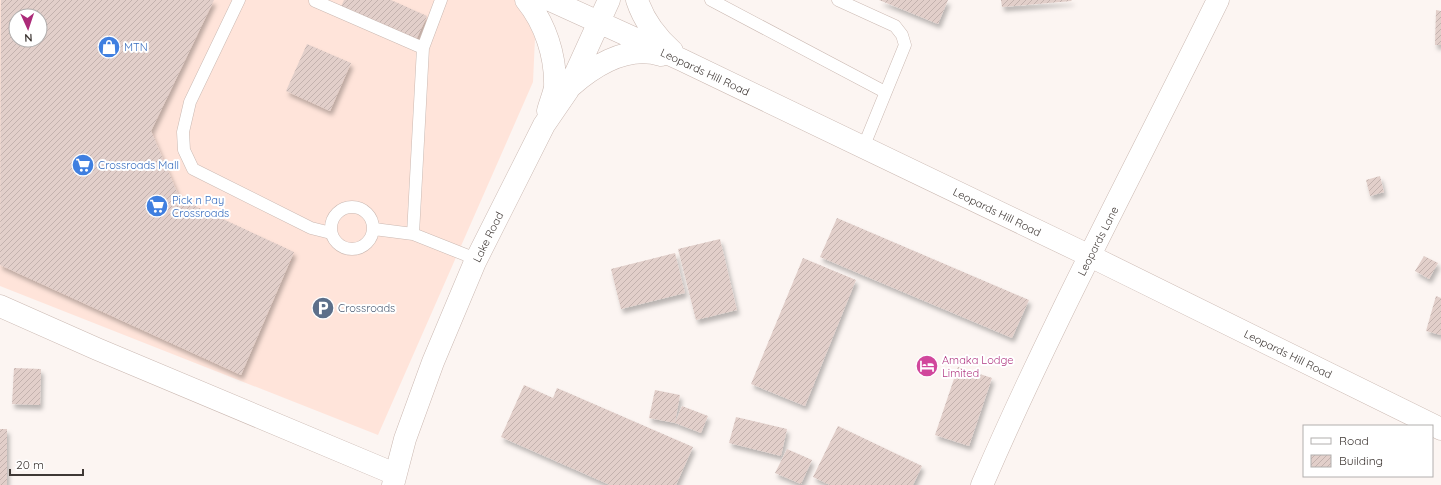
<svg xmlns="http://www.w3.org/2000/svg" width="1441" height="485" font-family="Quicksand,sans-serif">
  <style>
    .built { fill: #ffe4da; fill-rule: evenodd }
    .building { fill: url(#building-hatch); fill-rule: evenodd; filter: url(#shadow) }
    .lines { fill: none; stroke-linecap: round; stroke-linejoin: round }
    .lane-casing { stroke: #cbb9b2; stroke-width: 13 }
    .street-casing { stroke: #cbb9b2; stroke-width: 23 }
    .secondary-casing { stroke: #cbb9b2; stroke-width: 23 }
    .lane { stroke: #fff; stroke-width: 12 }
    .street { stroke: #fff; stroke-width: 22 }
    .secondary { stroke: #fff; stroke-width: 22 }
    .labels { text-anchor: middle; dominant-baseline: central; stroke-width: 4; stroke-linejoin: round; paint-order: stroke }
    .shop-label { font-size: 11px; fill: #366cbe; stroke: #fff; text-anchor: start }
    .street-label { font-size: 11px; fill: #3f3835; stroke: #fff }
    .service-label { font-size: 11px; fill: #4e5e75; stroke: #fff; text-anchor: start }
    .hotel-label { font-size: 11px; fill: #b23c85; stroke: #fff; text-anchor: start }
  </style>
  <defs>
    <pattern id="building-hatch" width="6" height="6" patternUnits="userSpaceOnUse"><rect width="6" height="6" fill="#e2cfca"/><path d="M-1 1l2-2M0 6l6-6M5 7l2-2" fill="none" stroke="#c3b2ae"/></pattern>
    <filter id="shadow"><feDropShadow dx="2.5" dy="4.5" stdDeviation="2" flood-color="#0004"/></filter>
  </defs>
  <rect width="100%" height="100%" fill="#fcf5f2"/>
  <path class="built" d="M0 0H517L522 2 535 38 533 82 378 435 0 286ZM16 16H40V40H16Z"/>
  <path class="building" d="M1 0H214L151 131 180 199 294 252 241 375 0 265ZM16 16H40V40H16Z
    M344 0H391L427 16 415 42 340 9Z
    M879 0H948L938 24Z
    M1001 0H1071L1072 1 1002 7Z
    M1436 10 1441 11V45H1435Z
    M307 44 351 63 330 111 286 91Z
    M1380 176 1384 192 1370 196 1366 180Z
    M837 218 1029 300 1012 338 820 257Z
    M720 239 737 310 696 320 678 249Z
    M675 253 685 293 621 309 611 269Z
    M1424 256 1438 263 1429 279 1415 271Z
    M803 258 856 280 805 406 751 384Z
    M1436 296 1441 298V335L1426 331Z
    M958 367 992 378 969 446 935 435Z
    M14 368 41 369 40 405 12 404Z
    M524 385 553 398 557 388 693 447 676 485H610L501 437Z
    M655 390 680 395 675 423 649 418Z
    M682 406 708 416 701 433 675 423Z
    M736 417 787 429 781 456 729 443Z
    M838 426 922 466 913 485H830L813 477Z
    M0 429H7V485H0Z
    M787 449 812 460 801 484 775 473Z"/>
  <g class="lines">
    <g class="lane-casing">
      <path id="lane" d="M239 0 190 102 183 132 184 150 193 169 311 228 331 233
        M315 0V1L423 48
        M711 0 885 92
        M838 0 895 26 902 35 905 45 863 148
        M331 228a21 21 0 1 1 42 0a21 21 0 1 1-42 0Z
        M374 229 413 234 466 255 475 262
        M413 234 423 48 441 0"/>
    </g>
    <g class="street-casing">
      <path id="street" d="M0 306 97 349 395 474
        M982 485C1053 320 1139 161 1218 0"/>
    </g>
    <g class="secondary-casing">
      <path id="secondary" d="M526 0C545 23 556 56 555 87 554 94 550 103 548 111
        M550 0 682 60 1090 256 1441 429
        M637 0C644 21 655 36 672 51
        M571 86C595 65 628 45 661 55
        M393 485 405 439 433 362 475 262 544 125 568 90 609 0"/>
    </g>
    <use href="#lane" class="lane"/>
    <use href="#street" class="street"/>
    <use href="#secondary" class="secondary"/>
  </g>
  <defs>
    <g id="shop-disc" transform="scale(1.15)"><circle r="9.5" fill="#3f7fe0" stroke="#fff"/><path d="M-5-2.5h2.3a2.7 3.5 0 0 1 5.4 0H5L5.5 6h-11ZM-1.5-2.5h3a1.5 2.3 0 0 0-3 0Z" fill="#fff"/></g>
    <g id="supermarket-disc" transform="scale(1.15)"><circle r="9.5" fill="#3f7fe0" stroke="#fff"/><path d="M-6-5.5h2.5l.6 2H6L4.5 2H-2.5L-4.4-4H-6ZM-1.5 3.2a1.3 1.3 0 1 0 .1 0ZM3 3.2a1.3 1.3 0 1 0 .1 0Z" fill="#fff"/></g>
    <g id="parking-disc" transform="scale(1.15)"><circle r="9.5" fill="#5c6f8a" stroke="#fff"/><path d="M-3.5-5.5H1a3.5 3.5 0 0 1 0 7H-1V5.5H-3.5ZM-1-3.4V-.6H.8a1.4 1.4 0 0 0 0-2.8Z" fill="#fff"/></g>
    <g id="hotel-disc" transform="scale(1.15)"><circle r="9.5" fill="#d1479c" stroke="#fff"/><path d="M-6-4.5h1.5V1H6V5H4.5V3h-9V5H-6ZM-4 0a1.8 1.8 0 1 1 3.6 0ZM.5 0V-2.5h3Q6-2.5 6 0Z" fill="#fff"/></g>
  </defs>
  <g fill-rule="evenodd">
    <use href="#shop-disc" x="109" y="47"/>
    <use href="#supermarket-disc" x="83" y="165"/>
    <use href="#supermarket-disc" x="157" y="206"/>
    <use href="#parking-disc" x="323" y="308"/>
    <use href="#hotel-disc" x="927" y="366"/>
  </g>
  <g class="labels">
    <g class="shop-label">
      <text x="124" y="47">MTN</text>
      <text x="98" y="165">Crossroads Mall</text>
      <text x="172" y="200">Pick n Pay<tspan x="172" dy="13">Crossroads</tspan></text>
    </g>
    <g class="street-label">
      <text transform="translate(705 72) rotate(25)">Leopards Hill Road</text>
      <text transform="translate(997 212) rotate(26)">Leopards Hill Road</text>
      <text transform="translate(488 237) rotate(-64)">Lake Road</text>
      <text transform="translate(1098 241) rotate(-63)">Leopards Lane</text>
      <text transform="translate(1288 354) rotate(26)">Leopards Hill Road</text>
    </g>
    <g class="service-label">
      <text x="338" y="308">Crossroads</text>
    </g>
    <g class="hotel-label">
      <text x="942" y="360">Amaka Lodge<tspan x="942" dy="13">Limited</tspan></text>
    </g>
  </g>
  <rect x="1303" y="425" width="130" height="52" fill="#ffffff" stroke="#b2afae"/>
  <rect x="1311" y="438" width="20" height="6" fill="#ffffff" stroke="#b2afae"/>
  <text x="1339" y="445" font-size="12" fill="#3f3835">Road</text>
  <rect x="1311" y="455" width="20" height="12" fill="url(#building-hatch)" stroke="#b2afae"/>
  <text x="1339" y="465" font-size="12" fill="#3f3835">Building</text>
  <g transform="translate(28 28) rotate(177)"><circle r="19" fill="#ffffff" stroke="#b2afae"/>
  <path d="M0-3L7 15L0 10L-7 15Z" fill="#ac2b79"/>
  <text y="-6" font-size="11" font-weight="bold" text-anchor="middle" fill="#3f3835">N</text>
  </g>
  <path d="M10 469v6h73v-6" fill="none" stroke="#3f3835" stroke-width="2"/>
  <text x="16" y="469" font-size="12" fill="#3f3835" stroke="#ffffff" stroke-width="3" paint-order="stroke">20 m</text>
</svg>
